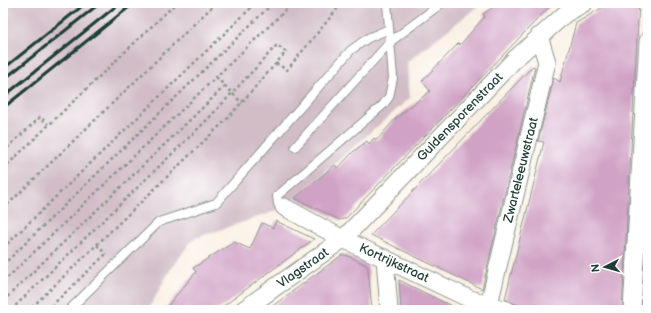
<svg xmlns="http://www.w3.org/2000/svg" width="651" height="313" font-family="'Balsamiq Sans',sans-serif">
  <style>
    .industrial { fill: #d2bdc7 }
    .building { fill: #d0a2c5 }
    .lines { fill: none; stroke-linecap: round; stroke-linejoin: round }
    .lane-casing { stroke: #8c968c; stroke-width: 10 }
    .street-casing { stroke: #8c968c; stroke-width: 19 }
    .path { stroke: #8c968c; stroke-width: 2.5; stroke-dasharray: 3 3; stroke-linecap: butt }
    .lane { stroke: #fff; stroke-width: 8 }
    .street { stroke: #fff; stroke-width: 17 }
    .rail { stroke: #1f3d34; stroke-width: 3 }
    .labels { text-anchor: middle; dominant-baseline: central; stroke-width: 4; stroke-linejoin: round; paint-order: stroke }
    .street-label { font-size: 13px; fill: #1f3d34; stroke: #fff }
  </style>
  <rect width="100%" height="100%" fill="#fff"/>
  <filter id="ink" filterUnits="userSpaceOnUse"><feTurbulence type="fractalNoise" baseFrequency=".025" numOctaves="2"/><feDisplacementMap in="SourceGraphic" scale="8" xChannelSelector="R" yChannelSelector="G"/><feConvolveMatrix kernelMatrix="1 2 1 2 8 2 1 2 1" color-interpolation-filters="sRGB"/></filter>
  <filter id="wash" filterUnits="userSpaceOnUse"><feTurbulence type="fractalNoise" baseFrequency=".012" numOctaves="4" result="noise"/><feDisplacementMap in="SourceGraphic" scale="16" xChannelSelector="R" yChannelSelector="G"/><feGaussianBlur stdDeviation="0.9" result="paint"/><feColorMatrix in="noise" values="0 0 0 0 0 0 0 0 0 0 0 0 0 0 0 0 0 1.4 0 .05"/><feComposite in="paint" operator="in"/></filter>
  <g filter="url(#wash)">
    <rect width="100%" height="100%" fill="#f9f0e3"/>
    <path class="industrial" d="M3 3H482L407 62 410 98 295 198 273 212 193 239 170 270 148 310H3Z"/>
    <g id="blocks">
      <path class="building" d="M500 3H553L346 218 340 220 295 198 335 165 338 168 354 151 367 141 369 144 374 138 377 140 396 118 430 91 422 81 459 43 460 45 485 16 483 14Z
        M610 3H639L622 310H537L515 304 505 299 544 142 538 141 554 78 560 82 576 23Z
        M533 66 535 67 482 289 371 235Z
        M648 209V310H642Z
        M276 221 314 239 218 310H164L196 272 193 268 234 242 250 249 262 223 273 228Z
        M342 255H346L366 265 368 268 372 310H267Z
        M399 280 431 296 460 310H401Z"/>
    </g>
  </g>
  <g filter="url(#ink)">
    <use href="#blocks" fill-opacity="0" stroke="#8c968c" stroke-width="1"/>
    <g class="lines">
      <g class="lane-casing">
        <path id="lane" d="M295 147 390 42 442 3
          M284 207 278 204 277 196 383 105 389 97 393 78 387 3
          M69 310 159 222 216 203 351 50 368 38 389 29"/>
      </g>
      <g class="street-casing">
        <path id="street" d="M284 207 343 239 470 299 507 310
          M385 258 389 310
          M489 304 547 62 539 36
          M243 310 343 239 516 58 565 14 584 3
          M632 310 648 41"/>
      </g>
      <path class="path" d="M276 63 287 70 342 3
        M216 77 242 103
        M3 152 40 117 48 124
        M3 169 176 3
        M3 209 216 3
        M97 245 106 254
        M3 248 256 3
        M3 265 273 3
        M3 282 293 3
        M3 301 225 86
        M11 310 207 120 277 45 286 52 227 119 29 310
        M47 310 106 254"/>
      <use href="#lane" class="lane"/>
      <use href="#street" class="street"/>
      <path class="rail" d="M3 69 86 3
        M3 80 100 3
        M3 97 120 3
        M3 108 134 3"/>
    </g>
  </g>
  <g class="labels">
    <g class="street-label">
      <text transform="translate(460 117) rotate(-46)">Guldensporenstraat</text>
      <text transform="translate(521 170) rotate(-76)">Zwarteleeuwstraat</text>
      <text transform="translate(394 263) rotate(25)">Kortrijkstraat</text>
      <text transform="translate(303 268) rotate(-35)">Vlagstraat</text>
    </g>
  </g>
  <rect width="651" height="313" fill="none" stroke="#fff" stroke-width="16"/>
  <g transform="translate(605 267) rotate(264)" stroke="#ffffff" stroke-width="3" paint-order="stroke">
  <path d="M0-3L7 15L0 10L-7 15Z" fill="#1f3d34"/>
  <text y="-6" font-size="11" font-weight="bold" text-anchor="middle" fill="#1f3d34">N</text>
  </g>
</svg>
